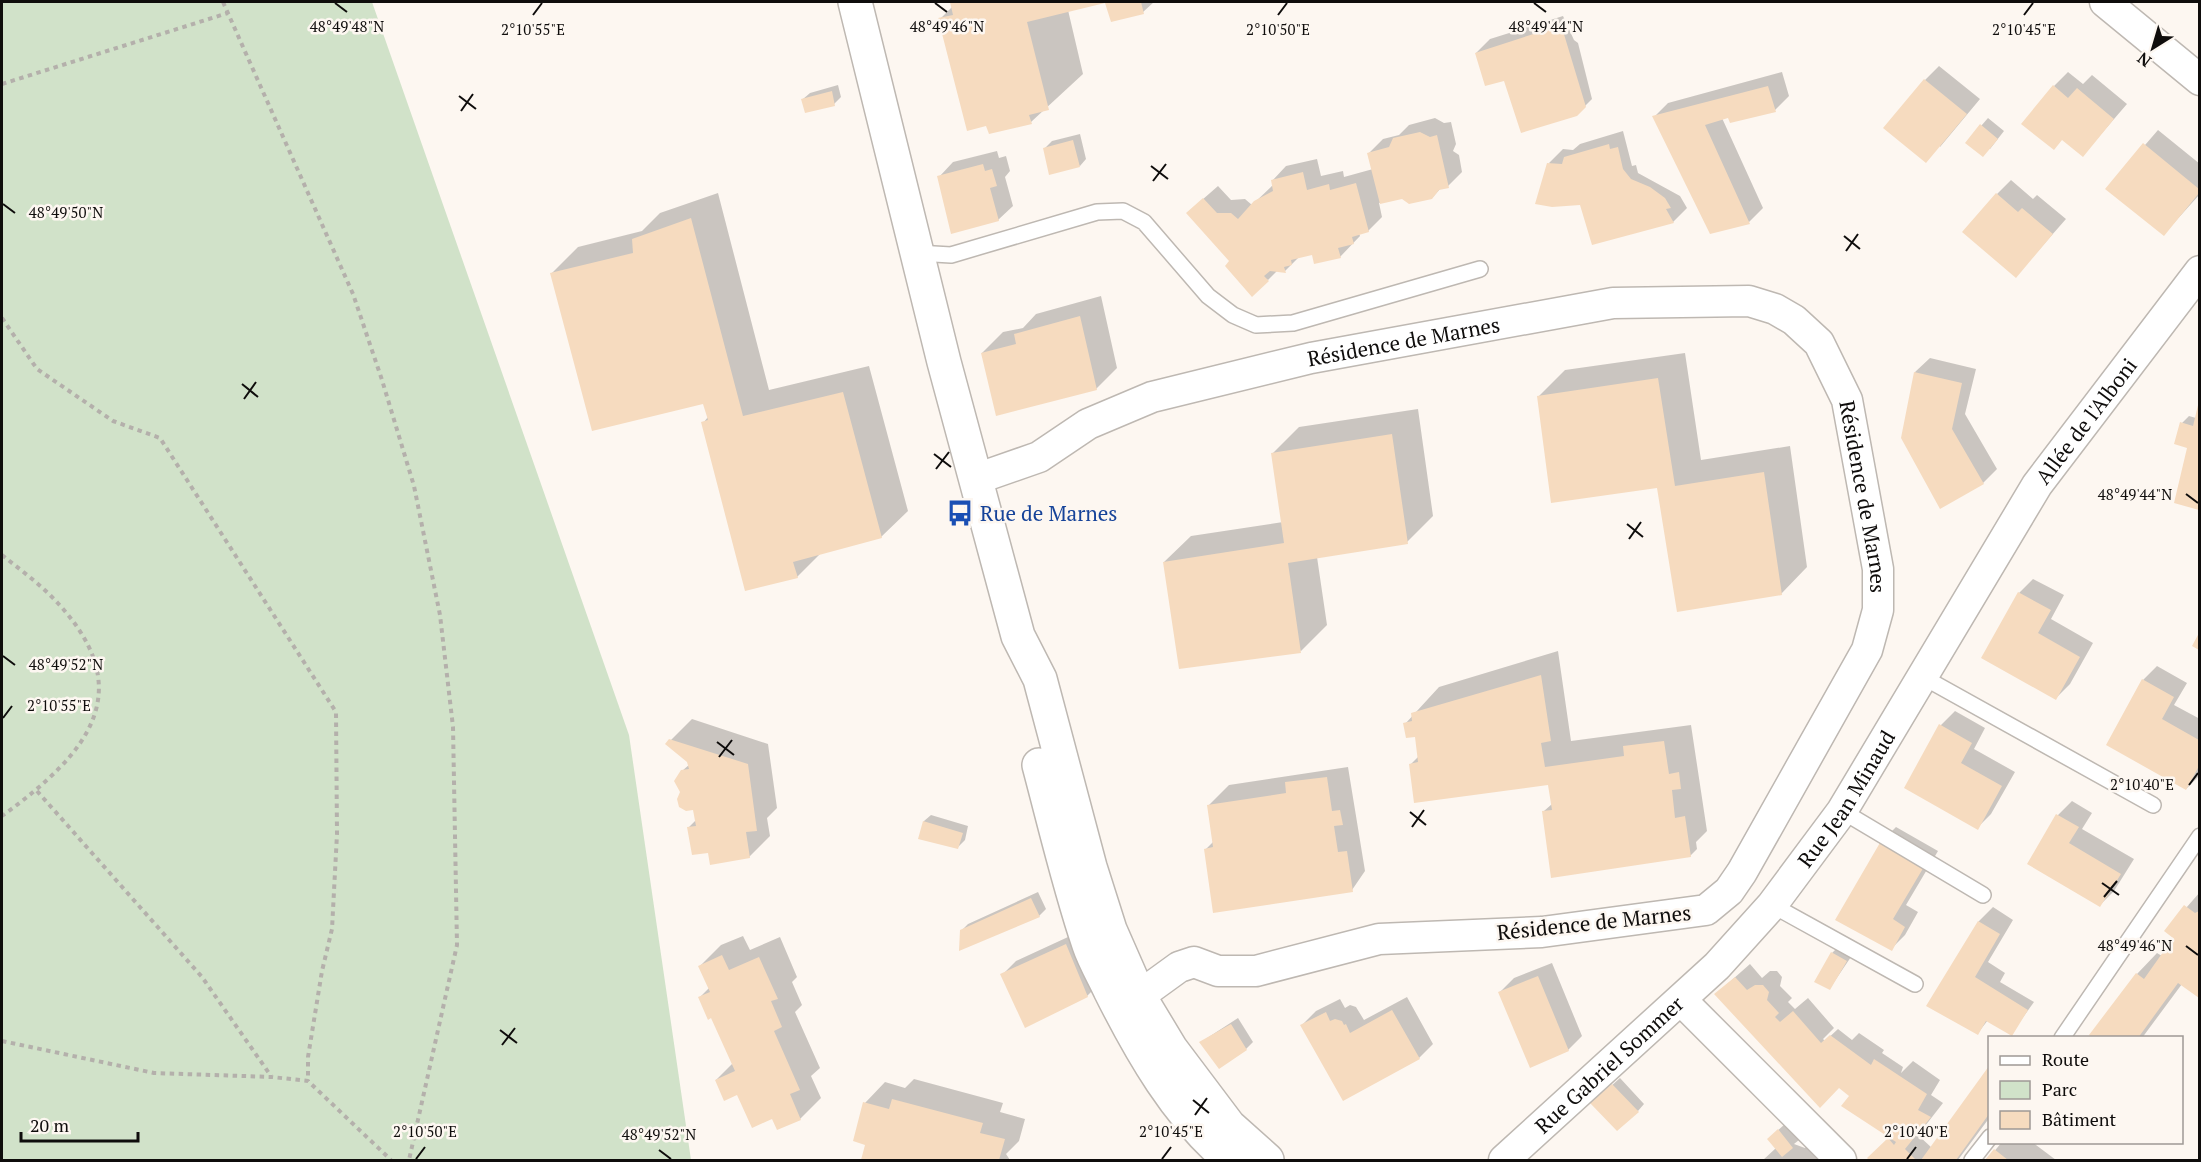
<svg xmlns="http://www.w3.org/2000/svg" width="2201" height="1162" font-family="'PT Serif',serif">
  <style>
    .green { fill: #d1e2c9 }
    .shadow { fill: #0003 }
    .building { fill: #f6dbbf }
    .lines { fill: none; stroke-linecap: round; stroke-linejoin: round }
    .lane-casing { stroke: #beb8b2; stroke-width: 18 }
    .street-casing { stroke: #beb8b2; stroke-width: 33 }
    .secondary-casing { stroke: #beb8b2; stroke-width: 36 }
    .path { stroke: #b4b0ab; stroke-width: 4; stroke-dasharray: 4.5 4.5; stroke-linecap: butt }
    .lane { stroke: #fff; stroke-width: 15 }
    .street { stroke: #fff; stroke-width: 30 }
    .secondary { stroke: #fff; stroke-width: 33 }
    .ticks { fill: none; stroke: #0f0d0c; stroke-width: 2 }
    .labels { text-anchor: middle; dominant-baseline: central; stroke-width: 5; stroke-linejoin: round; paint-order: stroke }
    .street-label { font-size: 21px; fill: #0f0d0c; stroke: #fdf7f1 }
    .transit-label { font-size: 21px; fill: #164399; stroke: #fdf7f1; text-anchor: start }
    .ticks-label { font-size: 15px; text-anchor: middle; fill: #0f0d0c; stroke: #fdf7f1; stroke-width: 5; stroke-linejoin: round; paint-order: stroke }
  </style>
  <rect width="100%" height="100%" fill="#fdf7f1"/>
  <path class="green" d="M2 2H372L629 735 691 1160H2Z"/>
  <path class="shadow" d="M951 2H1104L1068 10 1083 74 1031 122 940 19 953 6Z
    M1106 2H1154L1143 12 1112 20Z
    M1563 16 1574 40 1578 43 1592 99 1576 115 1476 53 1490 39Z
    M1939 66 1980 99 1940 147 1925 80Z
    M1782 72 1789 96 1775 110 1722 118 1763 208 1749 222 1711 232 1654 117 1668 103Z
    M2068 72 2083 84 2092 75 2127 104 2083 155 2054 86Z
    M838 85 841 97 834 104 803 99 810 93Z
    M1435 118 1444 123 1451 122 1456 144 1453 151 1459 155 1462 172 1448 186 1441 188 1432 198 1402 197 1379 203 1382 217 1368 231 1359 233 1360 236 1340 257 1313 253 1299 257 1285 271 1278 270 1268 280 1231 261 1202 200 1218 186 1231 200 1245 199 1252 205 1273 185 1272 181 1286 166 1317 159 1321 176 1343 171 1344 177 1373 169 1369 153 1383 139 1399 135 1409 125Z
    M1988 118 2004 131 1990 149 1967 142Z
    M2158 130 2200 164V194L2164 234 2107 189Z
    M1623 131 1632 166 1636 165 1638 173 1680 196 1687 208 1673 222 1582 205 1549 163 1563 149 1573 150 1580 144Z
    M1080 134 1086 159 1080 166 1045 148 1052 141Z
    M997 151 999 158 1006 156 1010 171 1005 177 1013 206 998 220 939 177 953 162Z
    M2011 180 2033 199 2037 195 2066 219 2016 276 1997 194Z
    M718 193 769 390 869 366 908 511 881 537 821 553 797 577 703 423 708 417 704 402 552 273 578 247 642 231 660 213Z
    M1101 296 1117 368 1096 389 982 353 1003 332 1023 328 1036 314Z
    M1685 353 1701 460 1790 446 1807 567 1781 594 1659 486 1538 397 1565 370Z
    M1930 358 1976 369 1965 414 1997 469 1983 483 1941 507 1915 372Z
    M2200 404V508L2176 502 2189 447 2182 423 2189 416 2196 418Z
    M1418 409 1433 516 1407 542 1317 557 1327 625 1301 651 1164 562 1191 536 1283 522 1273 453 1299 427Z
    M2033 579 2064 595 2051 619 2093 643 2070 684 2056 698 2019 593Z
    M1558 651 1571 741 1691 725 1707 831 1696 842 1697 849 1690 856 1544 811 1552 804 1549 784 1411 764 1419 756 1416 735 1405 724 1439 687Z
    M2157 666 2187 683 2174 705 2200 719V775L2186 789 2143 680Z
    M1955 711 1985 728 1974 749 2015 772 1991 814 1977 828 1906 788 1941 725Z
    M692 719 768 744 777 808 767 818 770 836 749 857 709 851 689 827 696 820 694 808 682 792V771L690 764 671 740Z
    M1348 767 1365 871 1352 890 1206 849 1213 842 1208 806 1229 785Z
    M2072 801 2092 813 2082 829 2134 859 2114 891 2100 905 2030 863 2058 815Z
    M931 815 968 826 965 840 958 847 920 838 924 821Z
    M1896 827 1938 851 1906 905 1918 912 1905 935 1891 949 1882 841Z
    M1038 892 1046 909 1039 916 961 931 968 924Z
    M2200 892V997L2182 984 2142 1038H2095L2137 974 2157 953 2162 956 2175 938 2166 931Z
    M1993 907 2013 920 1988 962 2005 973 2000 982 2034 1002 2011 1034 1988 1020 1978 1033 1929 1006 1979 921Z
    M1081 931 1101 982 1087 996 1002 975 1016 961Z
    M743 936 750 950 780 937 797 977 792 982 802 1005 795 1012 820 1068 811 1076 821 1098 800 1119 778 1128 773 1117 716 1080 733 1063 712 1016 700 997 710 987 700 966 721 945Z
    M1839 946 1853 954 1830 988 1832 953Z
    M1552 963 1582 1036 1568 1050 1500 992 1514 978Z
    M1750 964 1762 978 1770 971H1777L1782 977 1780 986 1792 998 1788 1002 1795 1009 1808 998 1834 1028 1823 1039 1825 1041 1838 1029 1852 1040 1859 1033 1884 1050 1882 1053 1903 1067 1901 1073 1913 1061 1940 1080 1931 1095 1943 1103 1918 1135 1932 1148 1990 1068V1117L1958 1160H1871L1869 1158 1891 1136 1855 1090 1716 994Z
    M1407 997 1433 1044 1419 1058 1302 1025 1316 1011 1340 999 1345 1008 1350 1005 1356 1007 1364 1020Z
    M1238 1018 1253 1042 1246 1049 1201 1042Z
    M1620 1078 1644 1104 1638 1111 1599 1097Z
    M914 1079 1003 1103 1000 1112 1025 1119 1019 1141 1006 1154 1010 1160 863 1159 867 1144 865 1103 885 1082 905 1088Z
    M1785 1124 1799 1140 1794 1144 1805 1148 1816 1136 1848 1160H1763L1776 1148 1775 1133Z
    M2002 1142H2032L2056 1160H1987Z"/>
  <path class="building" d="M950 2H1141L1144 14 1111 22 1105 3 1027 22 1049 110 1029 115 1032 124 989 134 986 126 967 131 938 18 953 15Z
    M1549 29 1563 31 1586 107 1577 116 1521 133 1504 81 1485 86 1475 53Z
    M1924 79 1967 114 1926 163 1883 128Z
    M2053 85 2068 98 2077 88 2114 119 2083 157 2062 140 2054 150 2021 124Z
    M1768 86 1776 112 1730 123 1728 118 1705 125 1750 224 1710 234 1652 116Z
    M832 91 835 106 805 113 801 99Z
    M1980 124 1998 139 1983 157 1965 143Z
    M1420 132 1430 137 1437 135 1449 188 1439 190 1432 199 1409 204 1402 199 1380 204 1367 153 1389 147 1393 138Z
    M1073 140 1080 167 1049 175 1043 148Z
    M2143 143 2199 189V193L2164 236 2105 189Z
    M1609 144 1610 149 1618 147 1623 169 1631 179 1650 187 1665 198 1671 208 1666 209 1674 223 1592 245 1580 205 1552 207 1535 204 1547 163 1562 164 1564 157Z
    M983 164 985 171 992 169 997 186 990 188 999 221 951 234 937 176Z
    M1303 172 1307 190 1329 184 1330 190 1356 183 1369 232 1352 237 1354 244 1338 248 1341 258 1314 264 1312 255 1291 260 1292 265 1284 267 1286 273 1270 271 1264 276 1269 281 1252 297 1225 266 1229 261 1186 213 1203 198 1217 213H1231L1238 219 1254 201 1273 191 1271 180Z
    M1996 193 2018 212 2022 208 2053 234 2016 278 1962 232Z
    M691 218 743 416 843 392 882 538 793 562 798 578 745 591 701 422 708 420 703 404 592 431 550 273 633 253 632 239Z
    M1080 316 1097 390 996 416 981 353 1016 344 1014 334Z
    M1914 372 1962 383 1952 429 1984 484 1940 509 1901 438Z
    M1658 378 1675 486 1764 472 1782 595 1677 612 1657 488 1551 503 1537 396Z
    M2199 401V510L2174 503 2187 448 2174 444 2180 422 2193 426Z
    M1392 434 1408 544 1288 563 1301 653 1179 669 1163 562 1284 543 1271 453Z
    M2018 592 2051 610 2038 633 2080 657 2056 700 1981 658Z
    M2199 633V650L2192 646Z
    M1541 675 1551 741 1541 743 1545 767 1624 756 1623 746 1664 741 1669 774 1679 772 1681 789 1672 790 1675 818 1685 816 1691 857 1551 878 1542 811 1552 810 1548 785 1414 803 1409 764 1418 762 1415 737 1406 738 1403 723 1412 721 1411 713Z
    M2142 679 2174 697 2162 719 2199 740V766L2186 790 2106 745Z
    M1939 724 1972 743 1961 763 2002 786 1978 830 1904 788Z
    M669 739 748 764 757 831 746 832 750 858 710 865 708 853 692 855 687 827 696 826 693 810 686 811 679 807 677 799 680 792 674 781 681 770 689 769 687 762 665 744Z
    M1327 777 1332 811 1340 810 1343 825 1334 826 1338 852 1347 851 1353 892 1213 913 1204 849 1213 847 1207 805 1286 793 1285 782Z
    M2056 814 2079 827 2069 843 2121 874 2100 907 2027 864Z
    M923 821 963 833 958 849 918 839Z
    M1881 841 1925 865 1893 919 1905 927 1892 951 1835 920Z
    M1031 898 1040 917 959 951 960 930Z
    M2184 905 2195 913 2199 911V998L2178 983 2138 1038H2092L2089 1035 2136 973 2144 979 2173 938 2164 931Z
    M1978 921 2000 934 1975 977 2028 1010 2012 1036 1986 1021 1978 1035 1926 1006Z
    M1066 944 1088 997 1025 1028 1000 974Z
    M1831 952 1847 961 1830 990 1814 982Z
    M722 955 729 970 759 957 778 999 771 1001 782 1027 774 1031 800 1090 790 1094 801 1120 777 1130 772 1119 752 1128 737 1095 724 1101 715 1080 735 1071 711 1018 708 1020 698 997 710 992 698 966Z
    M1538 976 1569 1051 1530 1068 1498 992Z
    M1735 977 1747 990 1755 985H1763L1769 992 1767 1000 1779 1013 1775 1017 1780 1022 1793 1011 1821 1043 1830 1035 1871 1065 1874 1059 1927 1094 1918 1110 1931 1117 1905 1149 1916 1160H1869L1867 1158 1888 1138 1894 1145 1896 1142 1841 1106 1849 1096 1839 1088 1820 1108 1714 994Z
    M1392 1010 1420 1059 1343 1101 1300 1025 1326 1012 1330 1021 1335 1019 1342 1021 1344 1025 1346 1024 1350 1033Z
    M1231 1024 1247 1050 1219 1069 1199 1042Z
    M1989 1066V1114L1974 1135 1956 1160H1921Z
    M1612 1084 1639 1112 1617 1131 1590 1103Z
    M892 1099 983 1123 980 1133 1005 1139 999 1160H861L865 1145 853 1141 863 1102 889 1109Z
    M1778 1129 1793 1148 1782 1157 1767 1139Z
    M1994 1149 2008 1160H1985Z"/>
  <g class="lines">
    <g class="lane-casing">
      <path id="lane" d="M917 253 951 255 1097 212 1123 211 1144 222 1208 296 1233 315 1256 325 1293 323 1480 269
        M1923 677 2153 805
        M1842 811 1983 895
        M1772 905 1915 984
        M2062 1038 2200 836
        M1972 1160 1990 1137"/>
    </g>
    <g class="street-casing">
      <g id="street">
        <path d="M2105 2 2200 80"/>
        <path id="s1" d="M976 479 1039 457 1088 424 1152 397 1311 358 1613 303 1749 301 1775 309 1794 320 1819 343 1847 400 1878 569V610L1867 650 1742 872 1729 891 1706 910 1542 932 1379 939 1256 971H1218L1194 962 1179 967 1139 996"/>
        <path d="M1681 1000 1841 1160"/>
        <path id="s2" d="M1504 1160 1717 966 1772 905 1842 811 2037 485 2200 271"/>
      </g>
    </g>
    <g class="secondary-casing">
      <path id="secondary" d="M855 2 944 362 1018 636 1040 679 1090 867 1110 930 1139 996 1171 1049 1229 1126 1267 1160
        M1039 765C1055 825 1069 886 1089 945 1094 960 1103 975 1110 990 1141 1052 1177 1115 1230 1160"/>
    </g>
    <path class="path" d="M223 2 353 294 382 380 414 486 440 615 453 727 457 945 409 1160
      M2 84 228 13
      M2 318 37 369 113 421 160 438 336 712 337 834 332 929 322 971 308 1057V1081
      M2 555C18 568 36 581 51 596 143 689 89 753 2 816
      M37 791 202 977 271 1076
      M2 1041 154 1073 272 1077 308 1081 391 1160"/>
    <use href="#lane" class="lane"/>
    <use href="#street" class="street"/>
    <use href="#secondary" class="secondary"/>
  </g>
  <path class="ticks" d="M335 3 347 12M935 3 947 12M1534 3 1546 12M533 15 542 3M1278 15 1287 3M2024 15 2033 3M459 96 476 109M461 111 473 94M1151 166 1168 179M1153 181 1166 164M3 204 15 213M1844 236 1860 249M1846 251 1858 234M242 384 258 397M244 399 256 382M934 454 951 467M936 469 949 452M2186 494 2198 503M1627 524 1643 537M1629 539 1641 522M3 656 15 665M3 718 12 706M717 742 734 755M719 757 732 740M2189 785 2198 773M1410 812 1426 825M1412 827 1424 810M2102 883 2119 895M2104 897 2117 881M2186 946 2198 955M500 1030 517 1043M502 1045 515 1028M1193 1100 1209 1113M1195 1115 1207 1098M659 1150 671 1159M416 1159 425 1147M1162 1159 1171 1147M1907 1159 1916 1147"/>
  <defs>
    <g id="bus-bare" transform="scale(2.07)"><path d="M-5-6H5V4H4V6H2V4H-2V6H-4V4H-5ZM-3.5-4V0h7V-4ZM-3.5 1.2v1.5H-2V1.2ZM2 1.2v1.5H3.5V1.2Z" fill="#1a4fb4" stroke="#fdf7f1" stroke-width="2.5" paint-order="stroke"/></g>
  </defs>
  <g fill-rule="evenodd">
    <use href="#bus-bare" x="960" y="513"/>
  </g>
  <g class="labels">
    <g class="street-label">
      <text stroke="none"><textPath href="#s1" startOffset="453">Résidence de Marnes</textPath></text>
      <text stroke="none"><textPath href="#s2" startOffset="948">Allée de l'Alboni</textPath></text>
      <text stroke="none"><textPath href="#s1" startOffset="1047">Résidence de Marnes</textPath></text>
      <text stroke="none"><textPath href="#s2" startOffset="500">Rue Jean Minaud</textPath></text>
      <text transform="translate(1594 922) rotate(-6)">Résidence de Marnes</text>
      <text stroke="none"><textPath href="#s2" startOffset="142">Rue Gabriel Sommer</textPath></text>
    </g>
    <g class="transit-label">
      <text x="980" y="513">Rue de Marnes</text>
    </g>
  </g>
  <g class="ticks-label">
    <text x="347" y="32">48°49'48"N</text>
    <text x="1546" y="32">48°49'44"N</text>
    <text x="947" y="32">48°49'46"N</text>
    <text x="533" y="35">2°10'55"E</text>
    <text x="1278" y="35">2°10'50"E</text>
    <text x="2024" y="35">2°10'45"E</text>
    <text x="66" y="218">48°49'50"N</text>
    <text x="2135" y="500">48°49'44"N</text>
    <text x="66" y="670">48°49'52"N</text>
    <text x="59" y="711">2°10'55"E</text>
    <text x="2142" y="790">2°10'40"E</text>
    <text x="2135" y="951">48°49'46"N</text>
    <text x="425" y="1137">2°10'50"E</text>
    <text x="1171" y="1137">2°10'45"E</text>
    <text x="1916" y="1137">2°10'40"E</text>
    <text x="659" y="1140">48°49'52"N</text>
  </g>
  <rect width="2201" height="1162" fill="none" stroke="#0f0d0c" stroke-width="6"/>
  <rect x="1988" y="1036" width="195" height="108" fill="#fdf7f1" stroke="#9e9995" stroke-width="1.5"/>
  <rect x="2000" y="1056" width="30" height="9" fill="#ffffff" stroke="#9e9995" stroke-width="1.5"/>
  <text x="2042" y="1066" font-size="18" fill="#0f0d0c">Route</text>
  <rect x="2000" y="1081" width="30" height="18" fill="#d1e2c9" stroke="#9e9995" stroke-width="1.5"/>
  <text x="2042" y="1096" font-size="18" fill="#0f0d0c">Parc</text>
  <rect x="2000" y="1111" width="30" height="18" fill="#f6dbbf" stroke="#9e9995" stroke-width="1.5"/>
  <text x="2042" y="1126" font-size="18" fill="#0f0d0c">Bâtiment</text>
  <g transform="translate(2153 48) rotate(217)" stroke="#fdf7f1" stroke-width="4.5" paint-order="stroke">
  <path d="M0-4.5L10 22L0 15L-10 22Z" fill="#0f0d0c"/>
  <text y="-9" font-size="16" font-weight="bold" text-anchor="middle" fill="#0f0d0c">N</text>
  </g>
  <path d="M21 1132v9h117v-9" fill="none" stroke="#0f0d0c" stroke-width="3"/>
  <text x="30" y="1132" font-size="18" fill="#0f0d0c" stroke="#fdf7f1" stroke-width="4.5" paint-order="stroke">20 m</text>
</svg>
